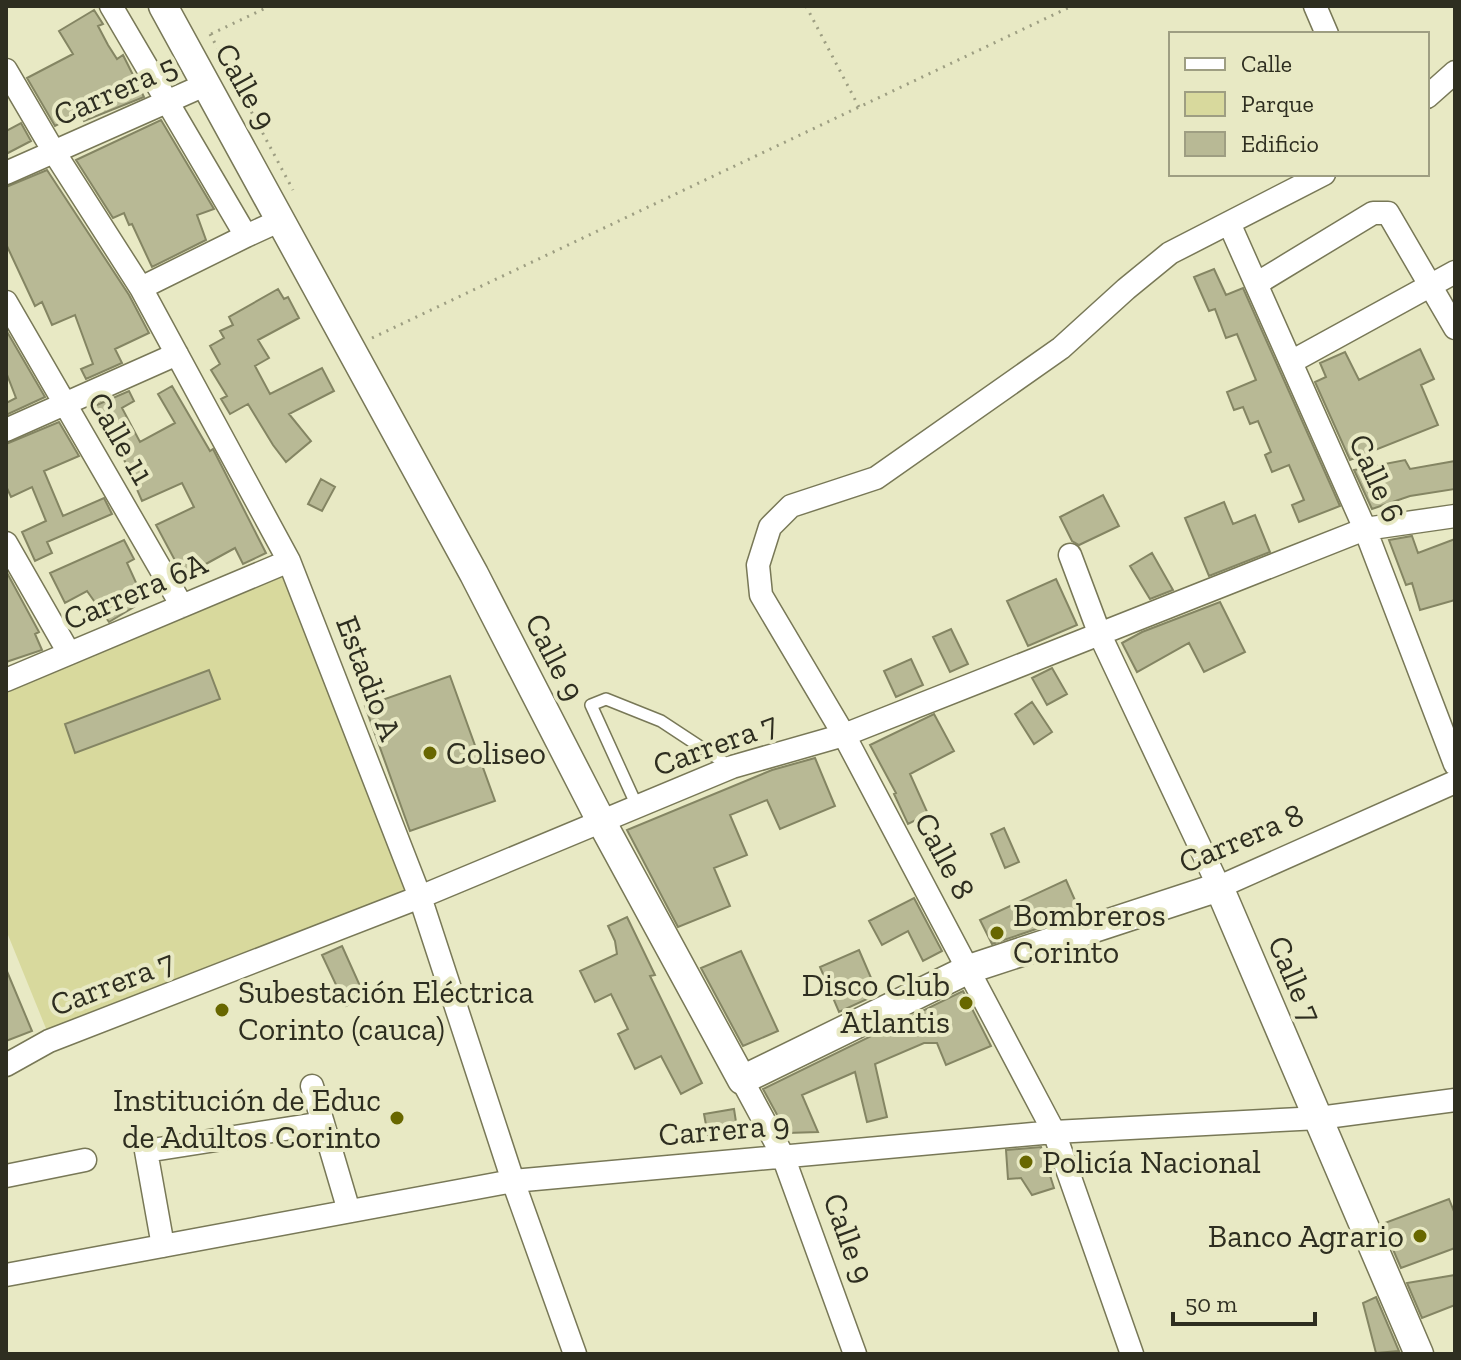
<svg xmlns="http://www.w3.org/2000/svg" width="1461" height="1360" font-family="'Zilla Slab',serif">
  <style>
    .green { fill: #d8d99d }
    .building { fill: #b8b995; stroke: #848563; stroke-width: 2 }
    .lines { fill: none; stroke-linecap: round; stroke-linejoin: round }
    .service-casing { stroke: #787857; stroke-width: 14 }
    .minor-casing { stroke: #787857; stroke-width: 25 }
    .tertiary-casing { stroke: #787857; stroke-width: 31 }
    .path { stroke: #9d9e82; stroke-width: 3; stroke-dasharray: 2 6; stroke-linecap: butt }
    .service { stroke: #fff; stroke-width: 11 }
    .minor { stroke: #fff; stroke-width: 22 }
    .tertiary { stroke: #fff; stroke-width: 28 }
    .poi-dot { fill: #686700; stroke: #e8e9c4; stroke-width: 3 }
    .labels { text-anchor: middle; dominant-baseline: central; stroke-width: 8; stroke-linejoin: round; paint-order: stroke }
    .street-label { font-size: 32px; fill: #2e2e20; stroke: #e8e9c4 }
    .poi-label { font-size: 32px; fill: #2e2e20; stroke: #e8e9c4; text-anchor: start }
  </style>
  <rect width="100%" height="100%" fill="#e8e9c4"/>
  <path class="green" d="M285 570 409 891 47 1031 6 930V689Z"/>
  <path class="building" d="M94 10 103 24 98 26 108 45 117 59 123 55 144 97 84 121 80 113 55 126 27 78 73 54 59 31Z
    M161 120 214 209 197 215 206 240 152 267 132 224 129 225 124 213 113 218 76 160Z
    M21 123 31 141 6 154V131Z
    M47 170 129 295 149 333 115 349 122 363 86 379 81 369 93 364 75 315 52 325 42 302 35 306 6 244V187Z
    M1214 269 1226 295 1243 288 1340 506 1299 522 1292 505 1304 500 1289 465 1272 472 1265 455 1271 452 1258 421 1250 424 1243 407 1234 410 1227 392 1256 380 1237 334 1226 338 1215 309 1209 311 1194 277Z
    M278 289 284 299 288 297 299 318 258 340 269 358 255 366 270 394 322 368 334 391 289 414 311 441 286 462 273 445 248 404 230 414 221 399 227 396 211 370 220 364 210 346 224 338 220 331 233 325 229 317Z
    M6 330 45 397 6 415V403L16 398 6 372Z
    M1420 349 1434 379 1421 385 1438 425 1350 460 1315 382 1326 377 1320 363 1345 352 1359 380Z
    M172 386 210 451 213 449 266 553 243 564 235 548 204 565 207 570 186 581 156 525 194 507 182 483 142 501 119 448 117 449 92 407 129 391 134 401 122 408 140 442 175 423 158 394Z
    M59 422 79 456 44 471 63 516 104 498 112 514 47 542 52 553 35 561 22 532 46 521 32 487 11 497 6 486V444Z
    M1405 460 1410 469 1455 461V489L1410 496 1372 509 1354 470Z
    M321 479 335 487 322 511 308 504Z
    M1103 495 1119 526 1079 545 1072 541 1060 517Z
    M1224 502 1233 524 1255 515 1270 552 1209 576 1185 518Z
    M1412 536 1418 553 1455 539V600L1420 610 1412 583 1406 585 1389 540Z
    M124 540 134 559 127 563 138 587 124 593 134 607 109 622 87 591 65 603 50 573Z
    M1152 553 1173 590 1150 599 1130 566Z
    M6 571 39 632 35 634 42 650 6 662Z
    M1056 579 1077 625 1028 646 1007 601Z
    M1220 602 1245 652 1204 672 1189 643 1137 672 1122 643 1142 632Z
    M951 629 968 664 950 672 933 637Z
    M911 659 923 685 896 697 884 671Z
    M1052 668 1067 694 1047 705 1032 678Z
    M209 670 220 699 75 753 65 724Z
    M450 676 495 801 410 831 365 706Z
    M1032 702 1052 732 1034 744 1015 714Z
    M934 714 954 751 910 774 928 814 908 824 894 794 896 793 870 745Z
    M815 758 835 806 780 829 767 800 730 815 747 855 714 868 730 906 678 927 627 830 772 770Z
    M1004 828 1019 862 1005 868 991 834Z
    M1066 880 1081 914 992 944 980 920Z
    M914 898 942 951 923 961 908 931 882 945 869 921Z
    M627 917 655 975 650 976 702 1083 681 1094 661 1056 635 1069 618 1034 628 1029 611 994 595 1002 580 971 617 954 615 941 608 926Z
    M342 946 365 997 346 1006 322 955Z
    M859 950 878 994 839 1012 820 967Z
    M741 951 778 1031 743 1046 701 968Z
    M6 969 32 1031 6 1041Z
    M963 991 991 1046 946 1065 937 1043H924L875 1064 887 1117 867 1122 855 1072 802 1095 818 1132 787 1133 763 1089Z
    M734 1109 738 1135 709 1141 704 1114Z
    M1041 1147 1054 1188 1032 1195 1021 1178 1008 1179 1006 1150Z
    M1449 1199 1455 1214V1248L1401 1268 1382 1224Z
    M1455 1275V1305L1422 1318 1407 1283Z
    M1376 1297 1399 1351 1376 1353 1363 1303Z"/>
  <g class="lines">
    <g class="service-casing">
      <path id="service" d="M637 806 591 705 606 699 661 721 731 767"/>
    </g>
    <g class="minor-casing">
      <path id="minor" d="M111 6 246 236 281 220
        M1315 6 1327 34
        M6 70 54 152 141 288 289 561 420 897 513 1181 575 1354
        M1427 97 1455 72
        M6 173 207 84
        M1229 223 1365 529 1455 764
        M1256 284 1373 213H1388L1455 328
        M141 288 246 236
        M6 302 182 606
        M1291 362 1455 272
        M6 430 177 354
        M6 543 69 653
        M1070 555 1100 635 1219 887 1455 782
        M6 680 289 561
        M6 1065 49 1041 420 897 732 767 844 735 1365 529 1455 516
        M742 1080 783 1156 855 1354
        M312 1086 349 1211
        M6 1176 85 1160
        M163 1246 146 1151 323 1123
        M6 1275 513 1181 1054 1132 1319 1118 1455 1100
        M1132 1354 1054 1132 844 735 761 595 758 565 770 527 791 506 876 478 1061 348 1126 289 1170 253 1324 174"/>
    </g>
    <g class="tertiary-casing">
      <path id="tertiary" d="M163 6 474 574 601 821 742 1080 969 969 1219 887 1419 1354"/>
    </g>
    <path class="path" d="M806 6 860 109
      M210 34 293 190
      M211 34 270 6
      M372 338 1072 6"/>
    <use href="#service" class="service"/>
    <use href="#minor" class="minor"/>
    <use href="#tertiary" class="tertiary"/>
  </g>
  <g class="poi-dot">
    <circle cx="430" cy="753" r="8"/>
    <circle cx="997" cy="933" r="8"/>
    <circle cx="966" cy="1003" r="8"/>
    <circle cx="222" cy="1010" r="8"/>
    <circle cx="397" cy="1118" r="8"/>
    <circle cx="1026" cy="1162" r="8"/>
    <circle cx="1420" cy="1236" r="8"/>
  </g>
  <g class="labels">
    <g class="street-label">
      <text transform="translate(246 86) rotate(61)">Calle 9</text>
      <text transform="translate(115 90) rotate(-24)">Carrera 5</text>
      <text transform="translate(121 438) rotate(60)">Calle 11</text>
      <text transform="translate(1377 478) rotate(66)">Calle 6</text>
      <text transform="translate(135 591) rotate(-23)">Carrera 6A</text>
      <text transform="translate(555 657) rotate(63)">Calle 9</text>
      <text transform="translate(369 678) rotate(69)">Estadio A</text>
      <text transform="translate(715 744) rotate(-20)">Carrera 7</text>
      <text transform="translate(1241 838) rotate(-23)">Carrera 8</text>
      <text transform="translate(945 856) rotate(62)">Calle 8</text>
      <text transform="translate(1295 979) rotate(67)">Calle 7</text>
      <text transform="translate(112 983) rotate(-21)">Carrera 7</text>
      <text transform="translate(724 1129) rotate(-5)">Carrera 9</text>
      <text transform="translate(849 1238) rotate(70)">Calle 9</text>
    </g>
    <g class="poi-label">
      <text x="446" y="753">Coliseo</text>
      <text x="1013" y="915">Bombreros<tspan x="1013" dy="37">Corinto</tspan></text>
      <text x="950" y="985" text-anchor="end">Disco Club<tspan x="950" dy="37">Atlantis</tspan></text>
      <text x="238" y="992">Subestación Eléctrica<tspan x="238" dy="37">Corinto (cauca)</tspan></text>
      <text x="381" y="1100" text-anchor="end">Institución de Educ<tspan x="381" dy="37">de Adultos Corinto</tspan></text>
      <text x="1042" y="1162">Policía Nacional</text>
      <text x="1404" y="1236" text-anchor="end">Banco Agrario</text>
    </g>
  </g>
  <rect width="1461" height="1360" fill="none" stroke="#2e2e20" stroke-width="16"/>
  <rect x="1169" y="32" width="260" height="144" fill="#e8e9c4" stroke="#9e9e82" stroke-width="2"/>
  <rect x="1185" y="58" width="40" height="12" fill="#ffffff" stroke="#9e9e82" stroke-width="2"/>
  <text x="1241" y="72" font-size="24" fill="#2e2e20">Calle</text>
  <rect x="1185" y="92" width="40" height="24" fill="#d8d99d" stroke="#9e9e82" stroke-width="2"/>
  <text x="1241" y="112" font-size="24" fill="#2e2e20">Parque</text>
  <rect x="1185" y="132" width="40" height="24" fill="#b8b995" stroke="#9e9e82" stroke-width="2"/>
  <text x="1241" y="152" font-size="24" fill="#2e2e20">Edificio</text>
  <path d="M1173 1312v12h142v-12" fill="none" stroke="#2e2e20" stroke-width="4"/>
  <text x="1185" y="1312" font-size="24" fill="#2e2e20" stroke="#e8e9c4" stroke-width="6" paint-order="stroke">50 m</text>
</svg>
